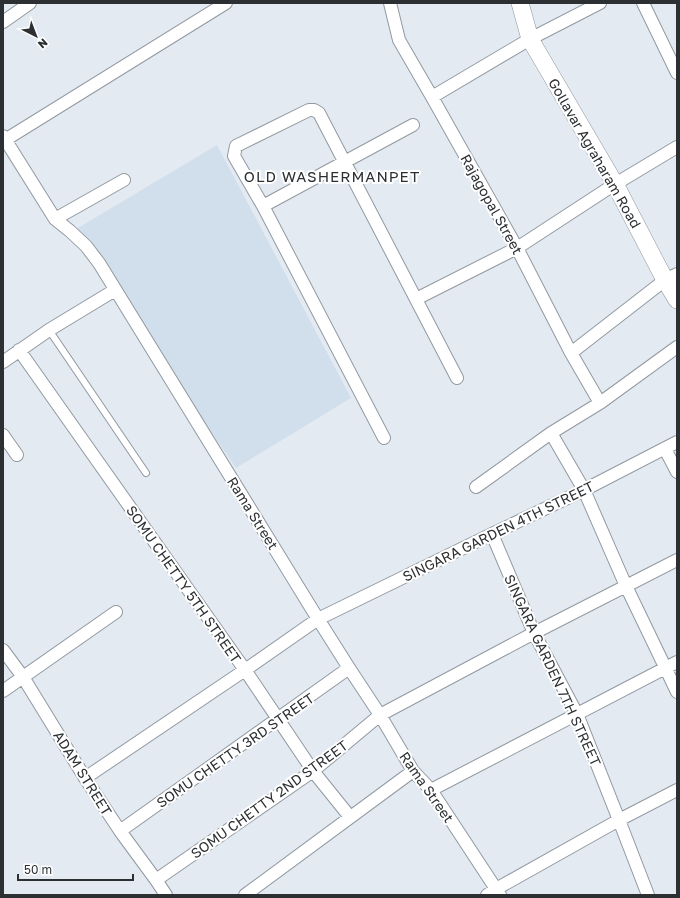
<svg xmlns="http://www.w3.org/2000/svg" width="680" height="898" font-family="'Golos Text',sans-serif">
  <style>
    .built { fill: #d1deeb }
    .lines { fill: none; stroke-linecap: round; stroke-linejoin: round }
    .lane-casing { stroke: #9299a0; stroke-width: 8 }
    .street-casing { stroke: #9299a0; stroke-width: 14 }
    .secondary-casing { stroke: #9299a0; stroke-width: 18 }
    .lane { stroke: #fff; stroke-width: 6 }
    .street { stroke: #fff; stroke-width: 12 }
    .secondary { stroke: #fff; stroke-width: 17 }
    .labels { text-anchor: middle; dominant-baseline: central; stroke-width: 4; stroke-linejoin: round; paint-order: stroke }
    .street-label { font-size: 14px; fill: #2d3033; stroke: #fff }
    .neighbourhood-label { font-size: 15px; letter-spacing: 1px; fill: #2d3033; stroke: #fff }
  </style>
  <rect width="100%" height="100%" fill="#e3eaf2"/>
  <path class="built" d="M217 145 351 398 236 468 73 231Z"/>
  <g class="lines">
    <g class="lane-casing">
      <path id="lane" d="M49 330 146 473"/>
    </g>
    <g class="street-casing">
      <path id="street" d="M390 3 399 40 432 97 517 248 571 353 600 403
        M643 3 677 73
        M3 22 30 3
        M432 97 530 39 600 3
        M3 136 55 219 70 231 86 246 99 263 318 619 349 668 380 715 413 771 431 790 500 895
        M5 140 226 3
        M263 206 413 125
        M55 219 124 180
        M416 299 517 248 612 186 677 147
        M19 350 245 670 313 771 350 817
        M571 353 665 280 677 274
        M3 362 49 330 115 290
        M551 433 584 490 626 586 677 692
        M3 435 17 455
        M384 438 263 206 234 156 236 146 309 110H314L319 113 457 378
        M665 449 677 472
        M476 487 551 433 600 403 677 347
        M492 534 534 633 577 714 619 820 648 895
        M3 650 23 677 85 778 120 831 156 880 166 895
        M3 691 116 612
        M85 778 245 670 318 619 492 534 584 490 677 442
        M431 790 677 662
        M120 831 349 668
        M156 880 313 771 380 715 534 633 677 560
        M245 895 413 771
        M487 895 496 889 619 820 677 790"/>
    </g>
    <g class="secondary-casing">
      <path id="secondary" d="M520 3 530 39 615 184 665 280 677 300"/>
    </g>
    <use href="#lane" class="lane"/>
    <use href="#street" class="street"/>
    <use href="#secondary" class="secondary"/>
  </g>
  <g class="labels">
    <g class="street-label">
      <text transform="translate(595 153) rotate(60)">Gollavar Agraharam Road</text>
      <text transform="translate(492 204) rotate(61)">Rajagopal Street</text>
      <text transform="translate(253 513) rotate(58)">Rama Street</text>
      <text transform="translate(498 531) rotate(-26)">SINGARA GARDEN 4TH STREET</text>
      <text transform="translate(184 584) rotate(55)">SOMU CHETTY 5TH STREET</text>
      <text transform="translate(553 670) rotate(65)">SINGARA GARDEN 7TH STREET</text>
      <text transform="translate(235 750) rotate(-35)">SOMU CHETTY 3RD STREET</text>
      <text transform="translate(83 773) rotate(58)">ADAM STREET</text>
      <text transform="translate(427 787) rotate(55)">Rama Street</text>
      <text transform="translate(269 799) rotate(-36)">SOMU CHETTY 2ND STREET</text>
    </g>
    <g class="neighbourhood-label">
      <text x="332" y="176">OLD WASHERMANPET</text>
    </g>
  </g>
  <rect width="680" height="898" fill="none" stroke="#2d3033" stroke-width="8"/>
  <g transform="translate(36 36) rotate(138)" stroke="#ffffff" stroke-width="3" paint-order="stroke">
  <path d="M0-3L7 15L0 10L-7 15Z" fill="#2d3033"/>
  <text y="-6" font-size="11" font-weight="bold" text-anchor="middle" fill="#2d3033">N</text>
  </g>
  <path d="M18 874v6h115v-6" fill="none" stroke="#2d3033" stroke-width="2"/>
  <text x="24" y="874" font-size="12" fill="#2d3033" stroke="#ffffff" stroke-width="3" paint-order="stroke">50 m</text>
</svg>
